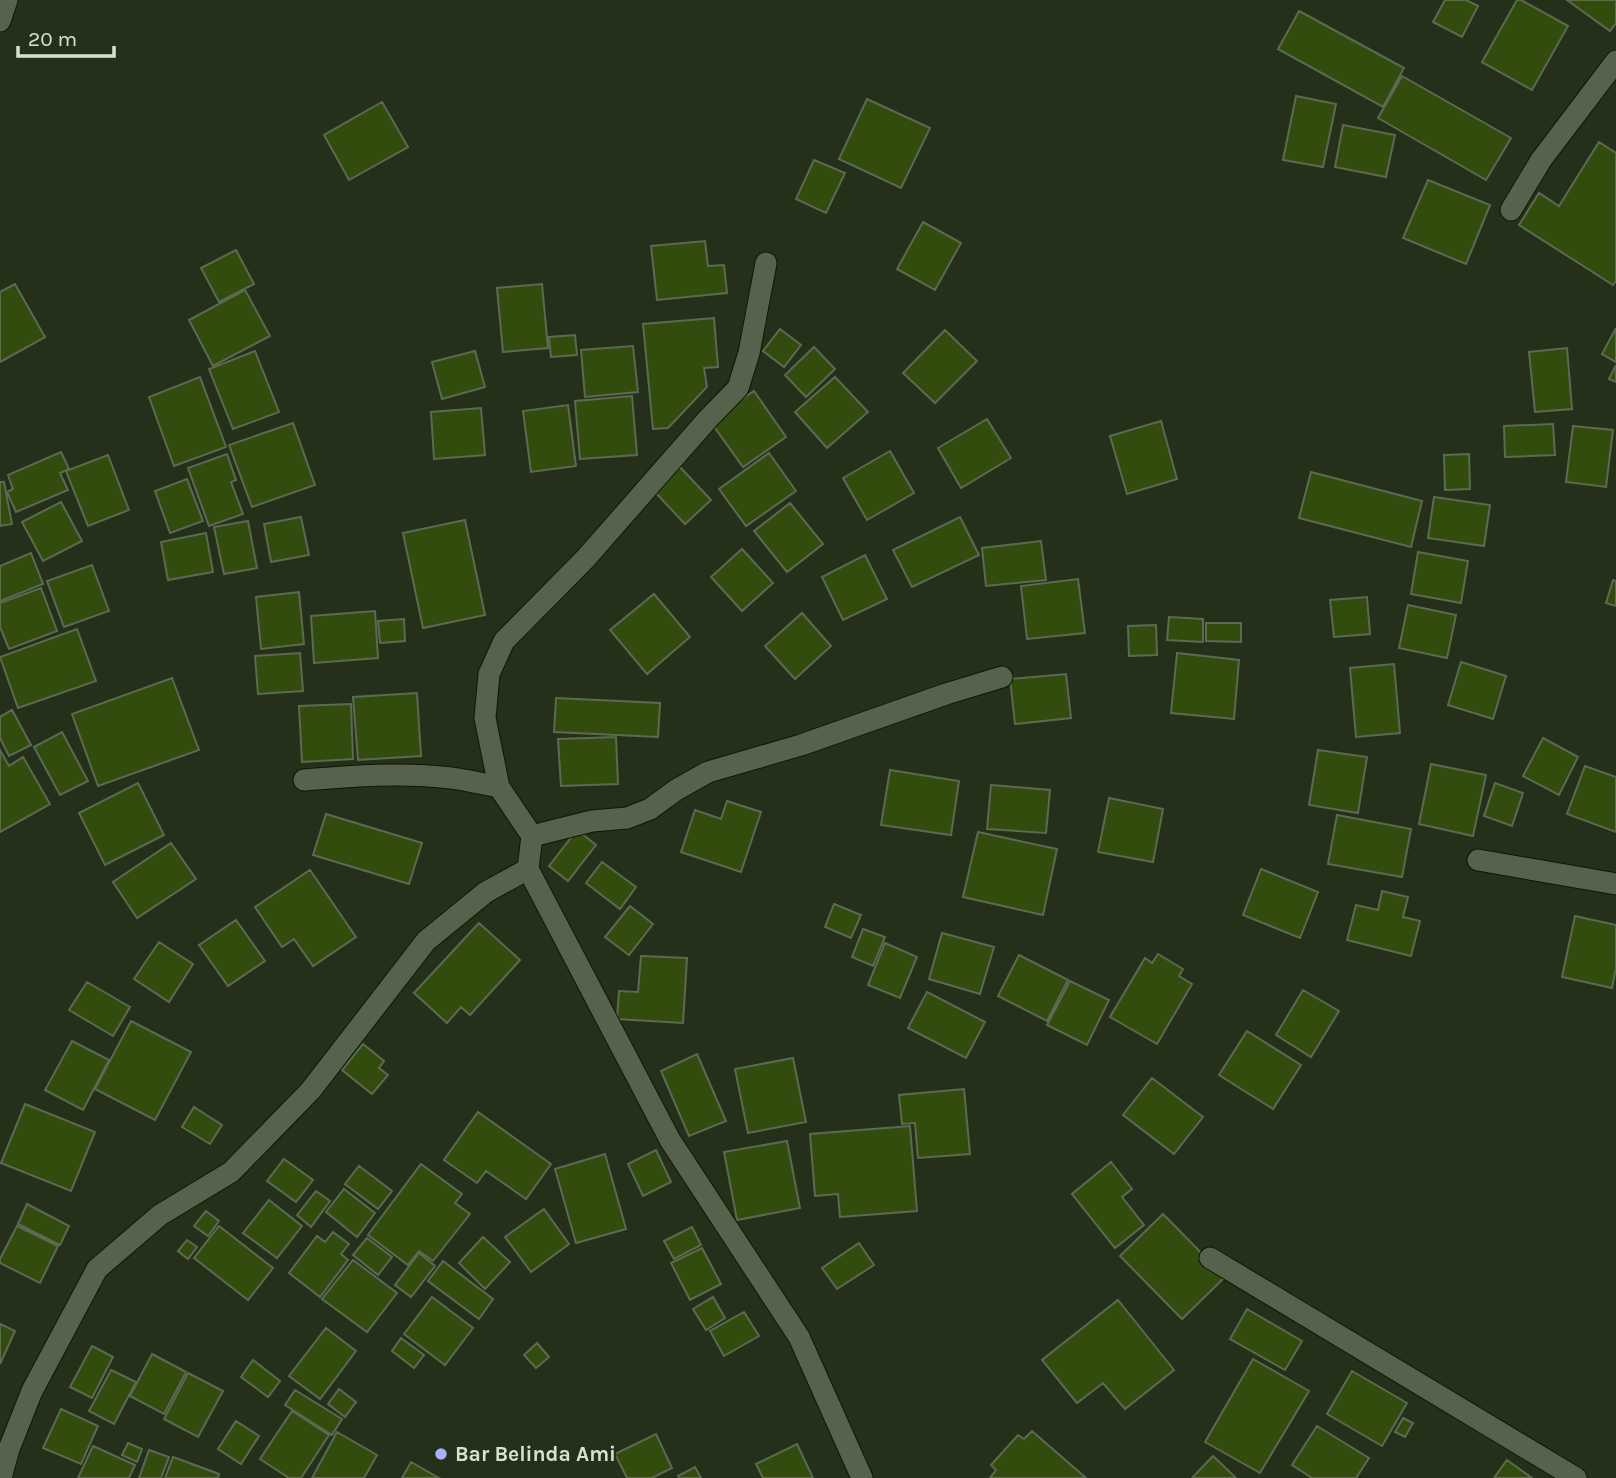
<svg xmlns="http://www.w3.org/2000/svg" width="1616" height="1478" font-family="Karla,sans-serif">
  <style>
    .building { fill: #324c0d; stroke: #5d6952; stroke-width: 2 }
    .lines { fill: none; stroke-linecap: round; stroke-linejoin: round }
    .street-casing { stroke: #0e1804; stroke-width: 23 }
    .street { stroke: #56624b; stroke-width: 21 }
    .poi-dot { fill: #a9b0fc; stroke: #25301b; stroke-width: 2.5 }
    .labels { text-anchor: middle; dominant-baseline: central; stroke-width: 5; stroke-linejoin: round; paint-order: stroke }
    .poi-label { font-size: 21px; font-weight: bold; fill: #d9e0d2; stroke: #25301b; text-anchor: start }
  </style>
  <rect width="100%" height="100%" fill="#25301b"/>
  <path class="building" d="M1445 0H1466L1478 6 1462 37 1433 22Z
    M1517 0H1521L1568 26 1532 90 1482 62Z
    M1567 0H1616V23L1610 31Z
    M1299 11 1404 68 1383 107 1278 49Z
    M1402 76 1511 138 1486 180 1378 118Z
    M1296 96 1336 104 1323 167 1283 160Z
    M867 99 930 128 901 188 839 159Z
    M382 102 408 147 349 180 324 135Z
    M1343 125 1395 135 1386 177 1335 167Z
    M1599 142 1616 153V281L1613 285 1519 225 1539 193 1559 206Z
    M814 160 845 173 826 213 796 199Z
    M1428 180 1490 205 1466 264 1403 238Z
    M923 222 961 243 935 290 897 269Z
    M705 241 708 266 724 265 727 293 657 300 651 246Z
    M236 250 254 284 219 302 201 268Z
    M15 284 45 337 0 362V292Z
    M542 284 548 348 503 352 497 288Z
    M245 290 270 336 213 366 189 320Z
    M714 318 718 367 704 368 707 387 668 428 653 429 643 324Z
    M1616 328V362L1602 354Z
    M780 329 801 345 784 367 763 351Z
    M945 330 977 361 935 403 903 373Z
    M575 335 577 355 551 357 549 337Z
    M633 346 638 392 585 397 581 350Z
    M814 347 835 369 806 397 785 375Z
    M1567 348 1572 409 1535 412 1529 352Z
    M255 351 279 412 233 429 209 369Z
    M475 351 485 387 442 399 432 362Z
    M1616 365V382L1609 379Z
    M200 377 226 447 174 466 149 397Z
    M835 377 868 412 827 448 795 412Z
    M754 391 786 437 743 467 710 421Z
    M632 396 637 455 580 459 575 401Z
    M568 405 576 466 531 472 523 411Z
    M481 408 485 455 434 459 431 412Z
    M987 419 1011 458 961 488 938 448Z
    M1161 421 1177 479 1127 494 1110 436Z
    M293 423 315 485 252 507 229 445Z
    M1553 424 1555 455 1505 457 1504 426Z
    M1573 426 1613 430 1606 487 1566 482Z
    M890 451 914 493 867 520 843 478Z
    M61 452 69 469 60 473 68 490 16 512 7 492 13 489 8 475Z
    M769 453 796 491 746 526 719 489Z
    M227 454 236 480 231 482 243 514 209 526 188 468Z
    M1469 454 1470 489 1445 490 1444 455Z
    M108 455 129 510 88 526 66 471Z
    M679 466 711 500 685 524 653 490Z
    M1311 472 1422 501 1411 547 1299 518Z
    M187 479 203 521 170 533 155 491Z
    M0 482H4L12 524 0 526Z
    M1434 497 1490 505 1484 546 1428 538Z
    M61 502 82 541 43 561 22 522Z
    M790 503 823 544 787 572 754 531Z
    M301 517 309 555 271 562 264 524Z
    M960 517 979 555 912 587 893 550Z
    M465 520 485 615 423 628 403 533Z
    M248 521 257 568 224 574 214 527Z
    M206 533 213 572 168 580 161 542Z
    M1041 541 1046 580 986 586 982 548Z
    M742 549 773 583 742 611 711 577Z
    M1418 552 1468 561 1461 603 1411 594Z
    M31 553 43 584 0 601V566Z
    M865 555 887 599 843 620 822 577Z
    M92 565 109 611 64 627 47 581Z
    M1078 579 1085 633 1027 639 1021 586Z
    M1613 580 1616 581V606L1606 603Z
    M41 588 57 631 9 649 0 627V603Z
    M299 592 304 644 261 649 256 597Z
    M654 594 690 637 647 674 610 630Z
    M1367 597 1370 634 1334 637 1330 600Z
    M1408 605 1456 615 1447 658 1399 648Z
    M375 611 378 658 314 663 311 616Z
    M802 613 831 646 795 679 765 646Z
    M1169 617 1203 619V642L1167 640Z
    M404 619 405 641 380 643 378 621Z
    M1206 623H1241V642L1206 641Z
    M1156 625 1157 655 1129 656 1128 626Z
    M77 629 96 681 18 708 0 657Z
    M300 653 303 691 258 694 255 656Z
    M1177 653 1239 660 1234 719 1171 713Z
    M1461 662 1506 676 1493 719 1448 705Z
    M1394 664 1400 733 1356 737 1350 668Z
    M1066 674 1071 718 1015 724 1010 679Z
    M172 678 199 750 98 786 72 714Z
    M417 693 421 756 358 760 353 697Z
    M556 698 660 703 658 737 554 732Z
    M351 704 353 759 302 762 299 706Z
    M12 710 31 745 9 756 0 738V717Z
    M62 732 88 781 60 795 34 747Z
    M616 737 618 784 561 786 558 739Z
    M1543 738 1578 757 1559 795 1523 776Z
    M0 750 9 766 23 757 50 804 0 832Z
    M1318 750 1367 757 1358 813 1309 805Z
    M1431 764 1486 775 1473 836 1419 824Z
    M1585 766 1616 777V832L1567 814Z
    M890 770 959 781 951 835 881 825Z
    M138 783 164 835 105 865 79 813Z
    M1495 783 1523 793 1512 826 1484 816Z
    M991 785 1050 790 1046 833 987 829Z
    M1109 798 1163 809 1153 862 1098 852Z
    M727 801 761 812 741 872 681 852 695 810 721 819Z
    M326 814 422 843 409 884 313 855Z
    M1337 815 1411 829 1402 877 1328 864Z
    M577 830 596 845 568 881 549 866Z
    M978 832 1057 849 1043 915 963 897Z
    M171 843 196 879 137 918 113 882Z
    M602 862 636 887 620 909 586 883Z
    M1261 869 1318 892 1300 938 1243 915Z
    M310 870 356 937 313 966 294 939 282 947 255 907Z
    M1382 891 1408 897 1403 917 1420 921 1411 956 1347 940 1356 905 1378 910Z
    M834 904 861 915 851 938 825 927Z
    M630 906 653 924 629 955 605 937Z
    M1575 916 1616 925V968L1612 988 1562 977Z
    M236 920 265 961 228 986 199 945Z
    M479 923 520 960 470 1015 461 1007 447 1023 414 993Z
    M863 929 885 937 873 966 852 957Z
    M942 933 994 947 980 994 929 979Z
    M159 942 193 964 169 1002 134 979Z
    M885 943 917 957 900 998 868 985Z
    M1158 954 1183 969 1179 976 1192 984 1157 1044 1110 1017 1145 958 1152 963Z
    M1019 955 1068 980 1047 1021 998 996Z
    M641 956 687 958 683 1023 617 1019 619 991 638 992Z
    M1070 981 1109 1000 1087 1045 1047 1025Z
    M87 982 130 1007 113 1036 69 1010Z
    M1303 990 1339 1011 1311 1057 1276 1035Z
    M927 992 985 1022 966 1058 908 1028Z
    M131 1021 191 1052 155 1120 95 1089Z
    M1247 1031 1301 1065 1273 1109 1219 1075Z
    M72 1041 109 1060 83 1110 45 1090Z
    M363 1044 384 1061 379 1068 388 1075 372 1094 342 1070Z
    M697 1054 726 1121 689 1136 661 1071Z
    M793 1058 806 1122 748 1133 735 1069Z
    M1152 1078 1203 1117 1174 1154 1123 1115Z
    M964 1089 970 1154 918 1158 915 1123 902 1124 899 1095Z
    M25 1104 95 1132 71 1191 1 1163Z
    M194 1107 222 1125 210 1144 182 1127Z
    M478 1112 551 1164 526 1199 486 1171 477 1183 444 1160Z
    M910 1126 917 1211 840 1217 838 1194 815 1196 810 1134Z
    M787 1141 800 1208 737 1220 724 1152Z
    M656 1150 671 1182 643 1196 628 1164Z
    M605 1154 626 1229 576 1243 555 1169Z
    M284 1159 313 1180 296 1202 267 1181Z
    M1111 1162 1132 1189 1122 1197 1144 1225 1115 1248 1072 1194Z
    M421 1164 462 1194 455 1203 470 1214 433 1261 419 1251 408 1265 368 1235Z
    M359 1166 392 1191 378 1209 345 1184Z
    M344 1189 375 1213 357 1237 326 1212Z
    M316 1191 330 1201 311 1227 297 1215Z
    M269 1200 302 1226 277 1258 243 1233Z
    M27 1204 69 1226 60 1245 18 1224Z
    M544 1209 569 1244 531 1272 505 1237Z
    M206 1211 219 1221 208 1236 194 1226Z
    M1163 1214 1225 1277 1182 1319 1120 1256Z
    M17 1226 58 1246 40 1283 0 1263V1259Z
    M219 1226 273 1268 248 1300 194 1258Z
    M692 1227 701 1245 674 1259 664 1241Z
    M333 1232 349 1244 341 1254 348 1260 320 1297 289 1273 317 1236 325 1242Z
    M483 1237 510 1262 485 1289 459 1263Z
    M367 1238 392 1257 378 1275 353 1255Z
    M187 1240 197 1247 188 1259 178 1251Z
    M859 1243 874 1265 837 1289 822 1268Z
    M702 1248 721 1284 690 1300 671 1263Z
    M419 1253 435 1266 411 1297 395 1285Z
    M353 1260 397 1293 367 1332 322 1299Z
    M443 1261 493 1299 479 1319 428 1281Z
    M432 1297 473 1328 445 1365 404 1334Z
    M713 1297 725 1318 706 1330 693 1309Z
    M1118 1300 1174 1370 1125 1409 1103 1383 1077 1403 1042 1360Z
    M1247 1309 1302 1341 1285 1370 1230 1339Z
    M744 1312 759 1336 724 1356 710 1331Z
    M0 1324 15 1331 0 1364Z
    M326 1328 356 1351 320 1399 289 1376Z
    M401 1338 424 1355 414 1368 392 1351Z
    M537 1343 549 1357 536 1368 524 1355Z
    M92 1346 113 1357 92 1398 70 1387Z
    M152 1354 186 1372 164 1414 130 1396Z
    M1253 1359 1309 1391 1260 1473 1205 1442Z
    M253 1360 280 1381 268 1397 241 1377Z
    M111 1370 136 1382 114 1424 89 1411Z
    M1352 1371 1407 1403 1382 1446 1327 1414Z
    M188 1373 223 1391 198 1437 164 1419Z
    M339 1389 356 1402 345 1417 328 1404Z
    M295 1390 342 1419 332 1435 285 1405Z
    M61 1409 98 1426 81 1464 43 1448Z
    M292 1411 329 1435 301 1478H289L260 1459Z
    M1403 1418 1413 1423 1405 1437 1395 1432Z
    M236 1421 259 1436 241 1464 218 1449Z
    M1317 1426 1369 1458 1356 1478H1312L1292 1465Z
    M1032 1431 1086 1478H990L996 1470 991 1465 1018 1435 1024 1439Z
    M337 1432 377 1455 364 1478H312Z
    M656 1434 672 1468 652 1478H627L615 1454Z
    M128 1443 142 1449 137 1462 122 1455Z
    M797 1444 813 1478H763L756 1464Z
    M93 1446 135 1465 129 1478H78Z
    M149 1450 169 1457 161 1478H139Z
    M1213 1456 1236 1478H1192Z
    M173 1457 219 1474 218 1478H165Z
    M1507 1460 1532 1478H1494Z
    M411 1462 439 1478H402Z
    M695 1467 701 1478H679L678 1476Z"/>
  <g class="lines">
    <g class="street-casing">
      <path id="street" d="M0 21 7 0
        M1511 210 1541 160 1616 61
        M766 263 749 353 738 388 707 420 586 558 504 641 489 674 485 718 499 787 532 836 528 869 670 1140 799 1337 862 1478
        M304 780C353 776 402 772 451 778 467 780 483 784 499 787
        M532 836 592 821 627 818 650 809 676 790 708 772 801 745 946 694 1002 677
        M1478 860 1616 884
        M1210 1258 1576 1478
        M1 1478 9 1449 32 1391 97 1269 160 1215 231 1172 311 1090 426 941 486 892 528 869"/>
    </g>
    <use href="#street" class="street"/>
  </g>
  <circle class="poi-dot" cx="441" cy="1454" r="7"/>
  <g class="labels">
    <g class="poi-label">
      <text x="455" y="1454">Bar Belinda Ami</text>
    </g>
  </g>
  <path d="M18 46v10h96v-10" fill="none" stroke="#d9e0d2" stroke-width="3.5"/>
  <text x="28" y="46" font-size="21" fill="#d9e0d2" stroke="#25301b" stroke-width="5" paint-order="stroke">20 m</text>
</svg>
